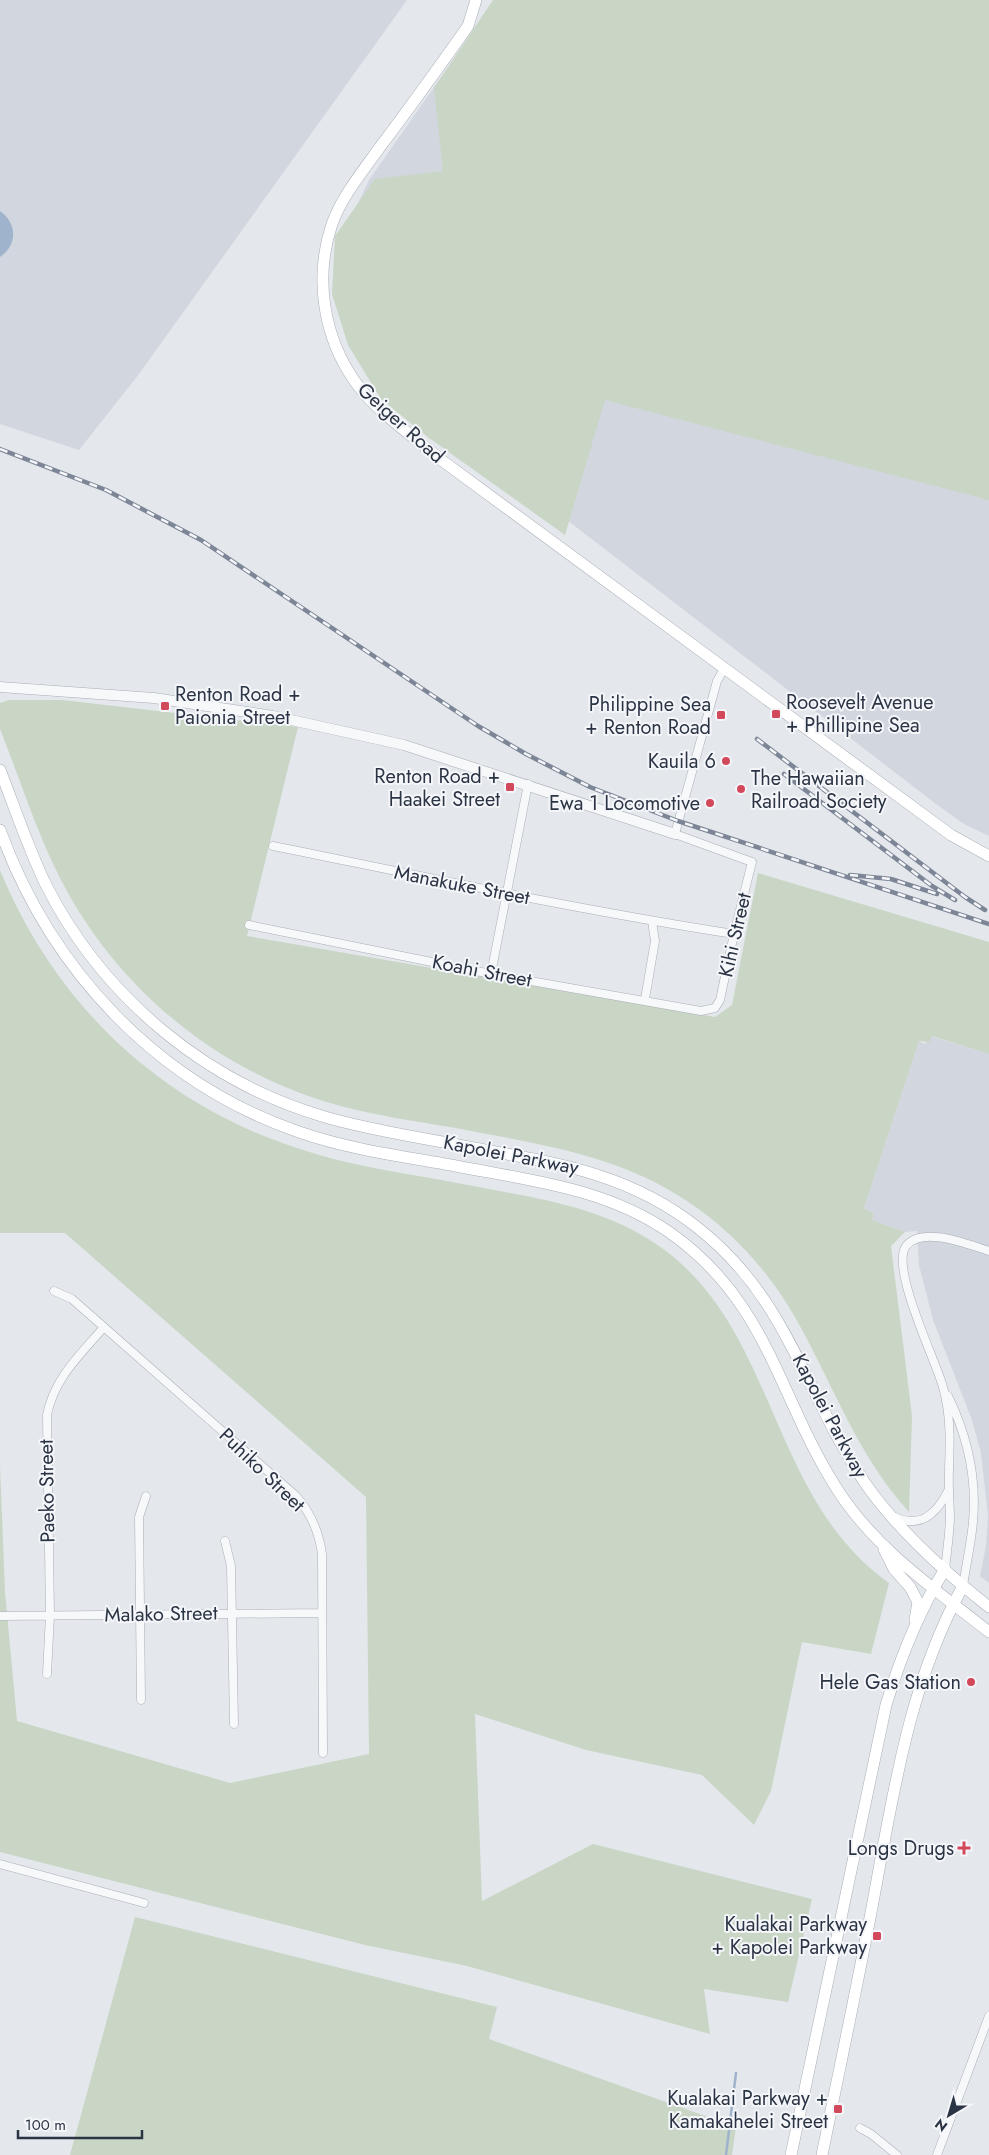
<svg xmlns="http://www.w3.org/2000/svg" width="989" height="2155" font-family="Jost,sans-serif">
  <style>
    .built { fill: #d2d6de }
    .green { fill: #c9d6c5 }
    .water { fill: #9fb4cc }
    .lines { fill: none; stroke-linecap: round; stroke-linejoin: round }
    .stream { stroke: #9fb4cc; stroke-width: 2.5 }
    .minor-casing { stroke: #a9aeb7; stroke-width: 9 }
    .tertiary-casing { stroke: #a9aeb7; stroke-width: 11 }
    .secondary-casing { stroke: #a9aeb7; stroke-width: 12 }
    .minor { stroke: #f7f8fa; stroke-width: 8 }
    .tertiary { stroke: #f7f8fa; stroke-width: 10 }
    .secondary { stroke: #fff; stroke-width: 11 }
    .rail-casing { stroke: #7d8696; stroke-width: 4.5 }
    .rail { stroke: #f4f6f9; stroke-width: 2.5; stroke-dasharray: 8; stroke-linecap: butt }
    .poi-dot { fill: #d1495b; stroke: #f4f6f9; stroke-width: 2 }
    .labels { text-anchor: middle; dominant-baseline: central; stroke-width: 4; stroke-linejoin: round; paint-order: stroke }
    .street-label { font-size: 20px; fill: #2b3445; stroke: #f4f6f9 }
    .poi-label { font-size: 20px; fill: #2b3445; stroke: #f4f6f9; text-anchor: end }
  </style>
  <rect width="100%" height="100%" fill="#e4e7ec"/>
  <path class="built" d="M0 0H407L139 374 79 450 0 424Z
    M495 0 989 186V836L964 824 936 804 389 383 351 218 369 180Z
    M931 1036 989 1054V1583L980 1576 986 1546 988 1516 981 1453 972 1420 933 1320 919 1265 917 1231 905 1232 872 1220 874 1214 864 1208 919 1041 925 1044Z"/>
  <path class="green" d="M493 0H989V500L605 400 565 535 429 438 381 399 348 345 332 294 335 236 375 179 443 171 434 88Z
    M9 700H62L298 727 247 936 715 1017 732 1005 758 873 989 942V1054L932 1036 929 1042 919 1041 864 1208 874 1214 872 1220 905 1232 891 1246 912 1416 909 1512C854 1452 830 1375 789 1307 763 1265 728 1228 687 1201 617 1154 537 1144 456 1128 414 1121 371 1115 330 1103 214 1069 115 986 60 878 36 831 20 779 0 729V703Z
    M0 870C55 1004 159 1103 297 1148 349 1166 404 1173 457 1183 527 1197 599 1204 659 1246 778 1329 768 1497 889 1583L871 1654 802 1642 771 1791 754 1825 702 1775 586 1750 475 1714 482 1901 593 1844 812 1899 788 2002 704 1989 710 2034 467 1966 365 1945 0 1852V1465L5 1592 17 1721 230 1783 369 1754 366 1497 65 1233H0Z
    M135 1917 497 2007 489 2039 736 2127 732 2155H70Z"/>
  <path class="water" d="M0 211C17 223 18 245 0 257Z"/>
  <g class="lines">
    <path class="stream" d="M726 2155 736 2073"/>
    <g class="minor-casing">
      <path id="minor" d="M273 846C426 877 579 910 734 934
        M249 925 491 974 701 1011 715 1008 720 1000 734 934 752 862 675 834 717 681 725 667
        M491 974 528 784
        M645 999 655 941 652 921
        M54 1291 72 1299 296 1496C311 1513 319 1532 322 1554L323 1753
        M948 1396C967 1435 977 1478 973 1522 971 1544 966 1565 963 1586
        M895 1517C921 1529 937 1513 948 1491
        M225 1541 231 1566 234 1724
        M945 1569C947 1553 949 1536 950 1520 950 1503 948 1487 949 1470 950 1442 951 1416 943 1387 936 1361 890 1268 906 1246 922 1225 969 1245 989 1251
        M0 1616 322 1613
        M47 1674 50 1615 47 1415C54 1378 81 1354 104 1327
        M141 1700 139 1517 146 1496
        M0 1864 144 1903
        M860 2128 871 2134 897 2155
        M937 2155 989 2016"/>
    </g>
    <g class="tertiary-casing">
      <path id="tertiary" d="M0 687 154 698 273 716 404 745 675 834"/>
    </g>
    <g class="secondary-casing">
      <path id="secondary" d="M476 0 468 26 456 43C431 78 406 113 380 147 363 171 342 196 332 224 314 277 323 337 356 383 377 412 412 435 440 459L951 835 989 856
        M0 770C15 808 28 848 46 885 103 997 205 1082 325 1117 373 1131 424 1138 474 1148 557 1163 630 1174 698 1228 788 1299 804 1391 863 1480 894 1526 946 1573 989 1607
        M0 830C51 970 157 1083 299 1132 348 1149 400 1156 451 1165 526 1180 604 1187 669 1232 769 1302 777 1395 837 1489 875 1549 935 1589 989 1632
        M884 1549 894 1569 910 1587 918 1602 915 1620
        M791 2155 886 1705C900 1659 919 1611 945 1569
        M822 2155C839 2071 857 1987 873 1902 893 1795 909 1683 963 1586"/>
    </g>
    <use href="#minor" class="minor"/>
    <use href="#tertiary" class="tertiary"/>
    <use href="#secondary" class="secondary"/>
    <g class="rail-casing">
      <path id="rail" d="M0 449 106 490 201 540 478 726 526 754 590 787 678 821 989 924
        M757 739 965 897 985 910
        M784 774 932 886 955 900
        M850 875 891 879 937 894"/>
    </g>
    <use href="#rail" class="rail"/>
  </g>
  <g class="poi-dot">
    <rect x="160" y="701" width="10" height="10" rx="2.5"/>
    <rect x="771" y="709" width="10" height="10" rx="2.5"/>
    <rect x="716" y="710" width="10" height="10" rx="2.5"/>
    <circle cx="726" cy="761" r="5"/>
    <rect x="505" y="782" width="10" height="10" rx="2.5"/>
    <circle cx="741" cy="789" r="5"/>
    <circle cx="710" cy="803" r="5"/>
    <circle cx="971" cy="1682" r="5"/>
    <path d="M961.5 1840.5h5v5h5v5h-5v5h-5v-5h-5v-5h5z"/>
    <rect x="872" y="1931" width="10" height="10" rx="2.5"/>
    <rect x="833" y="2104" width="10" height="10" rx="2.5"/>
  </g>
  <g class="labels">
    <g class="street-label">
      <text transform="translate(401 423) rotate(42)">Geiger Road</text>
      <text transform="translate(462 885) rotate(11)">Manakuke Street</text>
      <text transform="translate(735 935) rotate(-77)">Kihi Street</text>
      <text transform="translate(482 971) rotate(11)">Koahi Street</text>
      <text transform="translate(511 1155) rotate(11)">Kapolei Parkway</text>
      <text transform="translate(830 1416) rotate(62)">Kapolei Parkway</text>
      <text transform="translate(262 1470) rotate(44)">Puhiko Street</text>
      <text transform="translate(47 1491) rotate(-91)">Paeko Street</text>
      <text transform="translate(161 1614) rotate(-1)">Malako Street</text>
    </g>
    <g class="poi-label">
      <text x="175" y="694" text-anchor="start">Renton Road +<tspan x="175" dy="23">Paionia Street</tspan></text>
      <text x="786" y="702" text-anchor="start">Roosevelt Avenue<tspan x="786" dy="23">+ Phillipine Sea</tspan></text>
      <text x="711" y="704">Philippine Sea<tspan x="711" dy="23">+ Renton Road</tspan></text>
      <text x="716" y="761">Kauila 6</text>
      <text x="500" y="776">Renton Road +<tspan x="500" dy="23">Haakei Street</tspan></text>
      <text x="751" y="778" text-anchor="start">The Hawaiian<tspan x="751" dy="23">Railroad Society</tspan></text>
      <text x="700" y="803">Ewa 1 Locomotive</text>
      <text x="961" y="1682">Hele Gas Station</text>
      <text x="954" y="1848">Longs Drugs</text>
      <text x="867" y="1924">Kualakai Parkway<tspan x="867" dy="23">+ Kapolei Parkway</tspan></text>
      <text x="828" y="2098">Kualakai Parkway +<tspan x="828" dy="23">Kamakahelei Street</tspan></text>
    </g>
  </g>
  <g transform="translate(949 2115) rotate(218)" stroke="#f4f6f9" stroke-width="4" paint-order="stroke">
  <path d="M0-4L9 19L0 12L-9 19Z" fill="#2b3445"/>
  <text y="-8" font-size="14" font-weight="bold" text-anchor="middle" fill="#2b3445">N</text>
  </g>
  <path d="M18 2130v8h124v-8" fill="none" stroke="#2b3445" stroke-width="2.5"/>
  <text x="25" y="2130" font-size="15" fill="#2b3445" stroke="#f4f6f9" stroke-width="4" paint-order="stroke">100 m</text>
</svg>
